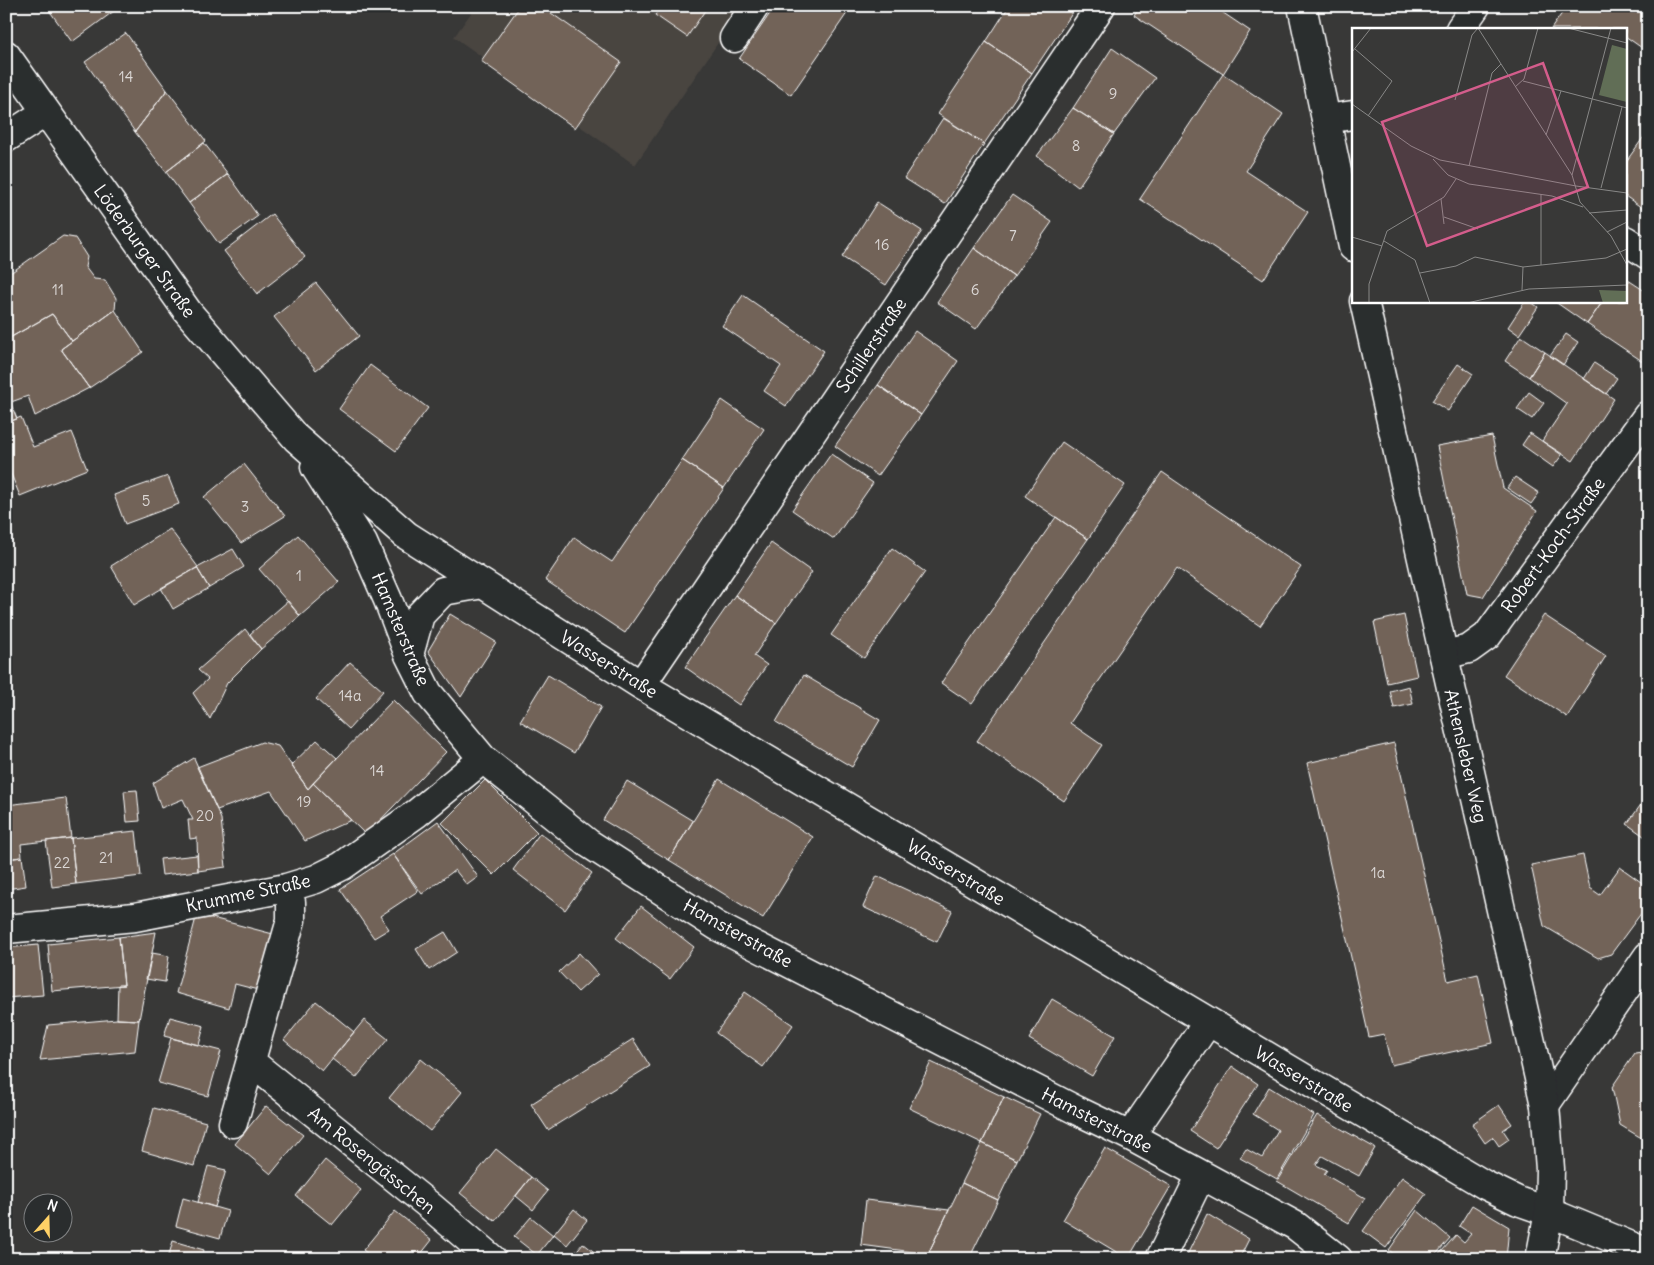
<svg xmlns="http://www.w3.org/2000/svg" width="1654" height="1265" font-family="Delius,sans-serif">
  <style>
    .built { fill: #494541 }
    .building { fill: #726359; stroke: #fff }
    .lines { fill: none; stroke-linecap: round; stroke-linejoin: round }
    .minor-casing { stroke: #fff; stroke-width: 31 }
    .major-casing { stroke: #fff; stroke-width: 31 }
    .minor { stroke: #2a2d2e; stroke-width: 28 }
    .major { stroke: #2a2d2e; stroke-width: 28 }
    .labels { text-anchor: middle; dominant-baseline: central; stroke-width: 5; stroke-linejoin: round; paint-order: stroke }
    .number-label { font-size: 15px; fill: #dcd8d6 }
    .street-label { font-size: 18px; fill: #fff; stroke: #2a2d2e }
    .inset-road { fill: none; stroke: #888887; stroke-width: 1 }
    .view { fill: #d45d8c; fill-opacity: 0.15; stroke: #d45d8c; stroke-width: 2.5 }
    .inset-edge { fill: none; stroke: #fff; stroke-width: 2.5 }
  </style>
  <rect width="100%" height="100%" fill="#383837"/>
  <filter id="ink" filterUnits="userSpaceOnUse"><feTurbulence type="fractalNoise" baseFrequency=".02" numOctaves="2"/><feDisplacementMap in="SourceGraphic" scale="10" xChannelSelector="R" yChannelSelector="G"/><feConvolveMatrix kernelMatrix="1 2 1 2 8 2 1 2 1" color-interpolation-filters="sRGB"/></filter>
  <g filter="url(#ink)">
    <path class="built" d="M476 6H743L635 165 454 37Z"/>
    <path class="building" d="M46 6H116L118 8 72 42Z
      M520 6H541L621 62 575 128 481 61Z
      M661 6H708L687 37 655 15Z
      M775 6H852L791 95 739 59Z
      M1009 6H1077L1032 73 986 42Z
      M1140 6H1213L1250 31 1223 74 1134 15Z
      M1567 6H1648V39L1642 48 1625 36V29H1551Z
      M126 33 167 90 135 132 85 62Z
      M986 42 1032 73 984 144 938 114Z
      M1112 48 1155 78 1114 134 1073 108Z
      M1223 74 1283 114 1246 171 1308 212 1263 280 1140 199Z
      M167 90 206 141 166 172 135 132Z
      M1073 108 1114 134 1078 187 1037 156Z
      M943 118 984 144 945 204 904 178Z
      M1648 131V212L1625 196V163Z
      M204 143 228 174 189 203 166 172Z
      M228 174 258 216 219 244 189 203Z
      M1012 195 1052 222 1014 276 974 248Z
      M877 202 922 231 886 285 842 257Z
      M272 214 305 257 257 294 224 251Z
      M63 236 75 238 87 257 85 267 94 279 105 280 116 298 115 310 72 341 52 314 6 340V276Z
      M974 248 1014 276 976 329 937 302Z
      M1625 278 1648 293V358L1645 363 1587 324 1603 301H1625Z
      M316 283 359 336 316 370 274 317Z
      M743 295 824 351 786 406 764 391 781 366 722 326Z
      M1525 301H1530L1538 307 1519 335 1508 327Z
      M1554 301H1603L1587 324Z
      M115 310 143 352 89 388 61 349Z
      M52 314 72 341 61 349 89 388 35 416 28 396 11 402 6 392V340Z
      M915 331 958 361 921 415 878 385Z
      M1566 334 1578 342 1563 365 1550 356Z
      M1521 336 1545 352 1529 377 1505 361Z
      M1545 352 1614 399 1573 461 1542 441 1567 404 1529 377Z
      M1594 363 1617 378 1606 394 1584 379Z
      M1458 364 1473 374 1448 411 1432 401Z
      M370 365 428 408 396 451 339 409Z
      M878 385 921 415 878 476 835 446Z
      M1529 392 1544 403 1532 419 1517 409Z
      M7 394 17 419 6 423V395Z
      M722 400 764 429 724 488 682 460Z
      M21 417 33 447 72 432 87 469 20 496 6 462V423Z
      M1530 433 1562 455 1553 467 1522 445Z
      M1492 436 1503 488 1537 511 1483 597 1467 594 1437 446Z
      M1062 442 1125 485 1088 539 1025 496Z
      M831 454 873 483 834 539 792 510Z
      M682 460 724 488 625 633 545 580 574 537 612 562Z
      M244 464 285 516 241 543 204 497Z
      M1162 472 1301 567 1260 626 1177 568 1070 723 1102 745 1064 801 977 741Z
      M168 476 179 504 125 524 114 495Z
      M1515 477 1539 493 1531 504 1507 488Z
      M1056 517 1088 539 972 704 941 683Z
      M170 529 198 567 134 605 111 566Z
      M298 535 339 582 300 616 259 569Z
      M771 543 812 572 776 623 735 595Z
      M892 548 925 572 864 658 831 635Z
      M233 549 244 567 209 588 197 568Z
      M197 568 209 588 173 609 161 588Z
      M735 595 776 623 754 656 767 665 739 705 685 667Z
      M288 601 300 616 261 649 250 634Z
      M450 614 496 642 461 697 428 651Z
      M1404 615 1417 676 1387 683 1374 622Z
      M1544 615 1606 656 1567 717 1504 675Z
      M245 629 261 649 227 683 210 719 193 693 208 679 198 670Z
      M350 662 383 691 349 729 316 699Z
      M548 675 601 707 574 753 520 721Z
      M804 675 880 720 852 767 776 722Z
      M1409 686 1413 704 1394 708 1390 691Z
      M393 700 446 752 366 835 313 783Z
      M317 740 337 758 308 789 291 765Z
      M262 742 278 746 308 789 313 783 351 820 305 841 271 791 217 810 197 767Z
      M1394 743 1448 981 1478 974 1493 1043 1391 1065 1384 1034 1369 1037 1307 763Z
      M194 758 221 819 226 867 198 871 197 838 190 839 188 820H193L183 799 161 808 153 783Z
      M719 779 813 837 763 918 669 860Z
      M485 780 537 832 494 875 442 823Z
      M627 781 693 821 669 860 603 820Z
      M137 790 140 821 127 822 124 791Z
      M1648 795V839L1627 824Z
      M66 798 71 838 21 844 22 857 6 859V805Z
      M438 821 478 877 467 885 455 870 422 894 393 854Z
      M136 831 141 876 76 884 71 838Z
      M540 833 592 873 565 910 513 870Z
      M71 838 76 884 52 887 46 841Z
      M393 854 418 891 380 916 389 929 374 938 340 889Z
      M197 855 198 871 162 875 160 859Z
      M1583 855 1590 888 1600 895 1620 867 1648 887V904L1611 954 1598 958 1544 926 1531 865Z
      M22 857 26 886 6 889V859Z
      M877 876 952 911 937 942 863 907Z
      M641 906 694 947 670 979 616 938Z
      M197 914 273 934 258 990 235 984 229 1008 176 993Z
      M156 932 139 1020 117 1019 118 985H124L119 937Z
      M445 932 457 952 429 970 416 949Z
      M119 937 124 985 52 991 48 944Z
      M38 945 43 995 6 998V948Z
      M152 953 169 956 165 982 146 979Z
      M579 953 598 974 578 992 559 972Z
      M745 992 793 1025 763 1067 716 1033Z
      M1052 999 1115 1036 1092 1076 1029 1039Z
      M316 1001 354 1032 322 1071 284 1040Z
      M170 1017 204 1026 199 1045 164 1036Z
      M117 1019 139 1020 135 1051 40 1060 48 1025Z
      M364 1020 388 1039 356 1078 332 1059Z
      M171 1038 221 1051 208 1096 158 1083Z
      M633 1039 650 1066 548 1130 531 1104Z
      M1648 1051V1142L1620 1125 1612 1087 1635 1053Z
      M421 1059 462 1092 430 1131 389 1098Z
      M931 1062 1004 1097 982 1143 909 1108Z
      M1232 1066 1258 1084 1216 1148 1190 1131Z
      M1269 1087 1314 1115 1277 1179 1240 1158 1246 1149 1262 1158 1278 1130 1253 1114Z
      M1004 1097 1040 1114 1017 1160 982 1143Z
      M1499 1105 1512 1124 1503 1130 1509 1139 1499 1146 1493 1137 1485 1143 1472 1124Z
      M266 1106 303 1135 271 1174 235 1144Z
      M154 1108 206 1122 194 1166 142 1151Z
      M1317 1115 1375 1148 1359 1176 1322 1156 1316 1165 1327 1170 1324 1174 1365 1198 1349 1223 1277 1181Z
      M982 1143 1017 1160 998 1200 962 1183Z
      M1105 1148 1171 1186 1128 1259 1063 1220Z
      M496 1149 531 1177 495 1221 460 1193Z
      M325 1160 361 1190 332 1225 296 1196Z
      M208 1166 226 1170 215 1207 198 1202Z
      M531 1177 548 1191 533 1210 516 1196Z
      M1402 1177 1426 1194 1386 1248 1363 1231Z
      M962 1183 998 1200 969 1259 928 1254Z
      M183 1198 228 1211 220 1238 176 1226Z
      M866 1200 949 1210 928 1254 861 1245Z
      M1472 1205 1509 1227 1506 1259H1435L1456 1235 1464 1242 1471 1234 1459 1226Z
      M574 1209 587 1220 567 1245 554 1234Z
      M1417 1210 1450 1238 1432 1259H1399L1389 1250Z
      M395 1211 432 1240 417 1259H374L363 1250Z
      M1207 1214 1249 1239 1239 1259H1185Z
      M531 1217 553 1235 537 1255 514 1237Z
      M173 1241 204 1250 202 1259 168 1258Z
      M583 1243 603 1259H570Z
      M142 1250 163 1257V1259H139Z"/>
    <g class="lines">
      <g class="minor-casing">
        <path id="minor" d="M1460 29 1476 6
          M734 38 755 6
          M6 55 188 312 296 438 406 535 641 685 1314 1084 1485 1185 1518 1201 1549 1212
          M1326 119 1353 115
          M6 138 46 112
          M1625 240 1648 255
          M315 467 363 543 388 600 409 655 428 693 483 759 588 843 717 926 1076 1110 1130 1136 1296 1226 1338 1259
          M409 655 420 615 443 591 483 584
          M1444 655 1469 649 1487 636 1648 415
          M641 685 1101 6
          M6 929 135 917 286 888 316 879 342 866 417 813 483 759
          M251 1062 430 1206 492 1259
          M1545 1105 1648 956
          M233 1123 291 920V902L286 888
          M1130 1136 1208 1022
          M1160 1259 1201 1175"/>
      </g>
      <g class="major-casing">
        <path id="major" d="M1302 6 1353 247
          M1364 301 1545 1105 1550 1169 1549 1212 1540 1259
          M1549 1212 1648 1253"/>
      </g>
      <use href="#minor" class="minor"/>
      <use href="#major" class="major"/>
    </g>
  </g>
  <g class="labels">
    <g class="number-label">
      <text x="126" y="76">14</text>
      <text x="1113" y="93">9</text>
      <text x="1076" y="145">8</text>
      <text x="1013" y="235">7</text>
      <text x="882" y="244">16</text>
      <text x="58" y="289">11</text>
      <text x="975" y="289">6</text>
      <text x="146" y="500">5</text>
      <text x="245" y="506">3</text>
      <text x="299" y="575">1</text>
      <text x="350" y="695">14a</text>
      <text x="377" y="770">14</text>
      <text x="304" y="801">19</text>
      <text x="205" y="815">20</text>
      <text x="106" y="857">21</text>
      <text x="62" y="862">22</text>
      <text x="1378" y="872">1a</text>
    </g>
    <g class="street-label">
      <text transform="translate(145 251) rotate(54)">Löderburger Straße</text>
      <text transform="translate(871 345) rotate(-56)">Schillerstraße</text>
      <text transform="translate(1553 545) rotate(-54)">Robert-Koch-Straße</text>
      <text transform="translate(401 629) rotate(67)">Hamsterstraße</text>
      <text transform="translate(609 664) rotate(32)">Wasserstraße</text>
      <text transform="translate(1466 756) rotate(77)">Athensleber Weg</text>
      <text transform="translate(956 872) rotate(31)">Wasserstraße</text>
      <text transform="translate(248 893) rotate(-12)">Krumme Straße</text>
      <text transform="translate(738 933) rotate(29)">Hamsterstraße</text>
      <text transform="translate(1304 1079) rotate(31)">Wasserstraße</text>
      <text transform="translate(1097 1120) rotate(27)">Hamsterstraße</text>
      <text transform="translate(372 1160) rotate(39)">Am Rosengässchen</text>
    </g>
  </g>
  <g transform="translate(1352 28)">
    <rect width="275" height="275" fill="#383837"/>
    <path d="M260 17 275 21V74L247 67ZM247 262 275 263V275H251Z" fill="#616e56"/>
    <path class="inset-road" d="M126 0 220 147 228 174 259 208 275 237M216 0 275 15M3 21 40 53 16 88M0 24 19 0M171 53 275 80M163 59 172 51 186 0M103 72 120 7 126 0M0 76 59 118 88 132 224 158M194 107 209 63M81 131 96 147 117 156 200 168 231 179M117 138 140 45 149 36M220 147 259 0M224 158 275 165M249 160 270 79M189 166V237M89 171 92 196M237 185 275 182M92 189 126 201M255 204 275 194M0 209 30 218M32 213 63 232 78 275M68 245 104 238 123 229 171 239 254 230 275 221M170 262 171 239M17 275V256L35 203 92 169 104 151M115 275 177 261 275 257"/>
    <path class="view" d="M191 35 236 159 75 218 30 94Z"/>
    <rect width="275" height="275" class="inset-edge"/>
  </g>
  <rect width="1654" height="1265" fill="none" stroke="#2a2d2e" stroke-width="25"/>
  <rect x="12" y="12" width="1629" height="1240" fill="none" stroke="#fff" stroke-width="2" filter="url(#ink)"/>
  <g transform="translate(48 1218) rotate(20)"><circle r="24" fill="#2a2d2e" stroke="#7f8182"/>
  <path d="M0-4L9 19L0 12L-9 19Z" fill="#ffd166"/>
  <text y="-8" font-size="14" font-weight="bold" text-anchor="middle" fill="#ffffff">N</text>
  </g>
</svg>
